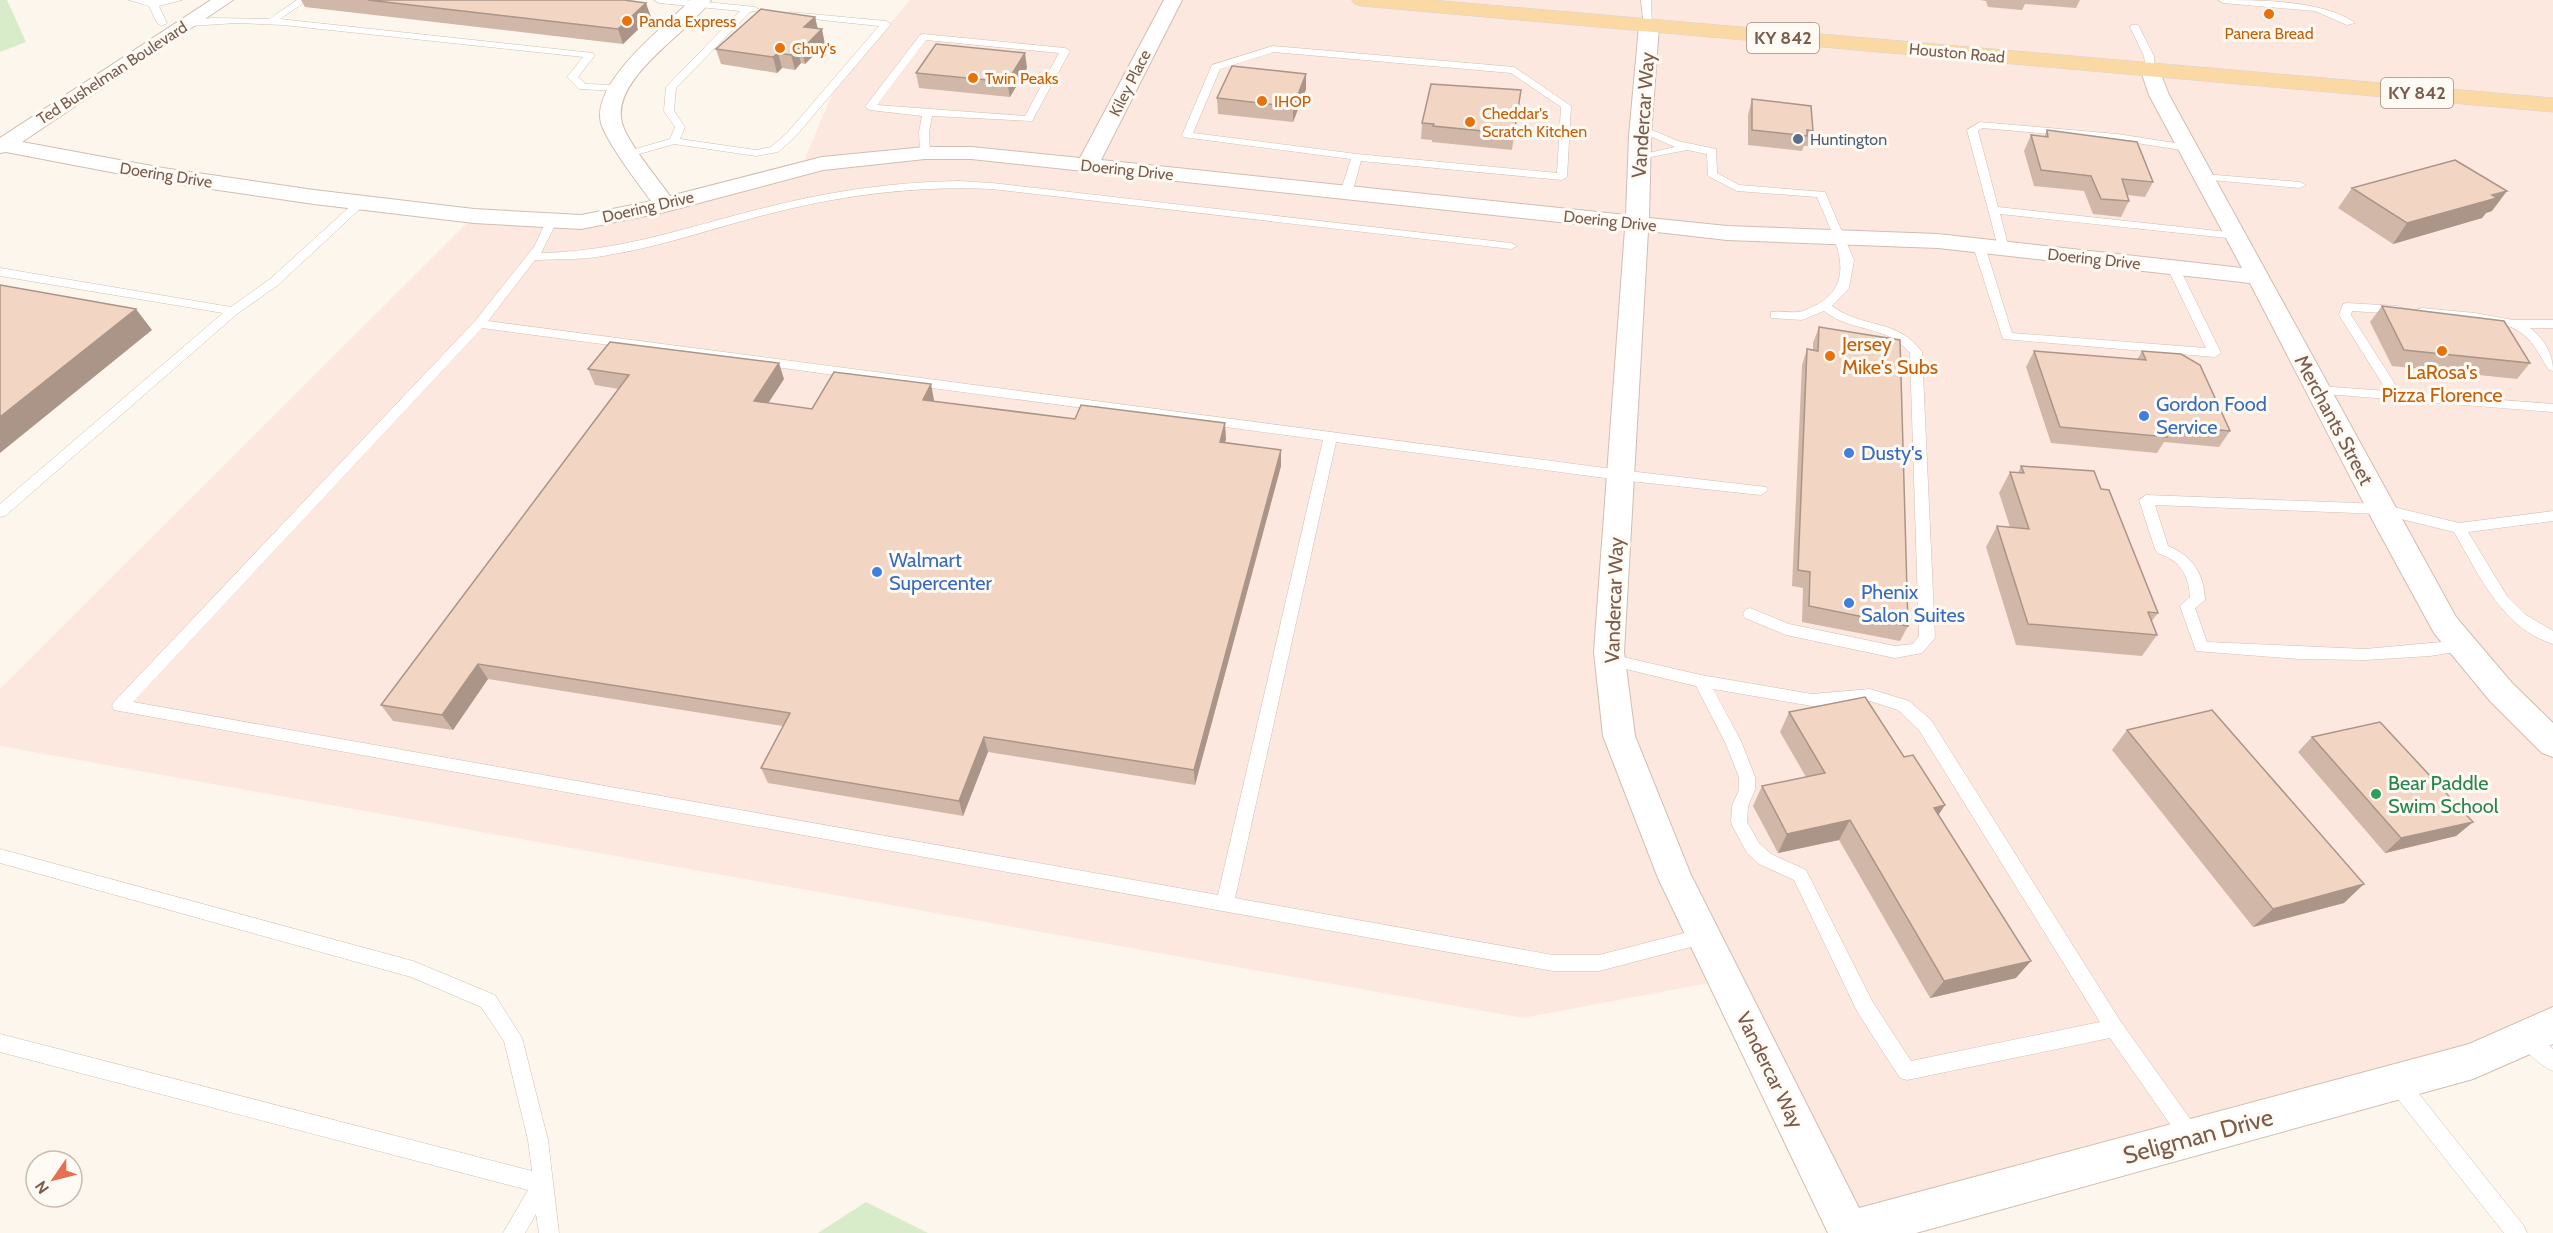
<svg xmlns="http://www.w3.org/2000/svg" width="2553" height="1233" font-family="Cabin,sans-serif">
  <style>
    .commercial { fill: #fde8e0 }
    .green { fill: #d8ecc9 }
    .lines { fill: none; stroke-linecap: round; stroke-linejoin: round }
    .lane-casing { stroke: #d1beb0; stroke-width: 1 }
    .street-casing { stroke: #d1beb0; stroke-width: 2 }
    .primary-casing { stroke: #dad1cd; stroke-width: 1 }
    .lane { fill: #fff; fill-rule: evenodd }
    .street { fill: #fff; fill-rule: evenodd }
    .primary { fill: #fbd9a5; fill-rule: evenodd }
    .wall { fill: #d1b7a8 }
    .shaded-wall { fill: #aa9588 }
    .building { fill: #f3d5c3; stroke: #aa9588; stroke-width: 1.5 }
    .food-dot { fill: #e8710a; stroke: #fffaf3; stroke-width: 2 }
    .service-dot { fill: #5c6f8a; stroke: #fffaf3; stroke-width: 2 }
    .shop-dot { fill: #3f7fe0; stroke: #fffaf3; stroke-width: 2 }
    .leisure-dot { fill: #2e9e5b; stroke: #fffaf3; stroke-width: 2 }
    .labels { text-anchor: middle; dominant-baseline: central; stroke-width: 6; stroke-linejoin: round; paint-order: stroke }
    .far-food-label { font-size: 16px; fill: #c56008; stroke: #fffaf3; text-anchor: start }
    .far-street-label { font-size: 16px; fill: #7a5c4d; stroke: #fffaf3 }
    .far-service-label { font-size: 16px; fill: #4e5e75; stroke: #fffaf3; text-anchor: start }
    .shield { fill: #fffaf3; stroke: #a28b7f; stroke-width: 1.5 }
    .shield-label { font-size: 18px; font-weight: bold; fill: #7a5c4d }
    .street-label { font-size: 20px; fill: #7a5c4d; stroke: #fffaf3 }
    .food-label { font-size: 20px; fill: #c56008; stroke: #fffaf3; text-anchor: start }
    .shop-label { font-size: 20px; fill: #366cbe; stroke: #fffaf3; text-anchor: start }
    .leisure-label { font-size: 20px; fill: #27864d; stroke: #fffaf3; text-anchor: start }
    .near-street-label { font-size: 24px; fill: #7a5c4d; stroke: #fffaf3 }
  </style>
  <rect width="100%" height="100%" fill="#fdf6ec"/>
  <path class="commercial" d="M910 0H2553V1025L1849 1231 1725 980 1523 1018 0 746V689L474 216 581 222 801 168 833 92Z"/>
  <path class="green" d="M0 0H7L26 42 0 52Z
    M866 1202 928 1233H818Z"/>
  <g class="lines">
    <g class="lane-casing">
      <path id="lane" d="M129 0H182L159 6 167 23 162 26 157 23 149 6Z
        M297 0H308L280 19 593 53 595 55 578 77 586 84 617 85 622 88 617 91 579 89 567 77 583 57 283 25 237 23 189 26 184 23 189 20 213 18 269 19Z
        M654 0H686L755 7 760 10 750 12 676 88 674 111 685 127 680 139 756 150 771 147 787 133 879 26 793 17 790 16V12L886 21 891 24 795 137 778 152 756 156 674 144 629 157 624 154 625 152 670 139 675 127 664 111 666 87 740 11 659 3Z
        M1641 0H1651L1652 28 1644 26Z
        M2218 0C2258 0 2324 0 2355 23L2347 25 2315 11 2223 3Z
        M2132 25H2138L2154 56 2155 73 2146 71 2144 56 2130 27Z
        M923 34 1065 48 1070 51 1032 121 932 116 929 132 930 153 925 156 920 153 919 132 922 116 870 110 865 107 920 35ZM926 40 1059 53 1025 116 877 105Z
        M1273 46 1514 67 1571 106 1567 177 1562 180 1361 161 1352 193 1346 196 1340 193 1351 159 1183 137 1182 135 1212 65ZM1274 52 1511 73 1561 107 1557 173 1357 154 1193 133 1220 69Z
        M1980 122 2117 134 2188 145 2193 148 2188 151 2117 140 1982 128 1978 131 1998 207 2237 233 2243 236 2237 239 2000 214 2009 249 2003 252 1999 251 1967 130Z
        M1640 125 1678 141 1716 149 1717 173 1739 185 1825 192 1854 260 1849 288 1832 306C1862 329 1898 318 1922 352L1935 638 1922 653 1895 658 1786 635 1745 618 1743 614 1745 610 1750 608 1789 624 1895 646 1913 644 1919 636 1910 353C1886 324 1852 333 1824 311L1802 320 1771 318V312C1781 310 1793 314 1803 311 1866 288 1834 240 1817 197L1737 191 1708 176 1707 154 1687 150 1635 160V156L1675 147 1636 130V126Z
        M2204 174 2300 182 2306 185 2300 188 2200 179 2199 177Z
        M959 181 992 183 1511 243 1517 246 1511 249 992 189C925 186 859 193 793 208 730 222 668 246 603 256 581 260 558 259 535 260L488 321 1620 470 1766 487 1768 490 1761 495 1620 480 1336 442 1235 898 1553 955H1599L1704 928 1710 930 1713 936 1710 942 1599 971H1553L114 710 112 706 114 702 475 321 534 247 547 219 551 218 557 221 541 253C622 251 683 228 760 209 825 192 891 182 959 181ZM482 328 1323 440 1218 895 133 702Z
        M360 200 364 201V205L278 285 237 314 5 516 0 517V504L223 313 0 276V268L231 307 270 279 356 201Z
        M1979 243 1985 246 2012 333 2206 348 2167 267 2173 263 2179 267 2221 353 2215 357 2003 339 1973 246Z
        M2347 303 2398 306 2404 310 2398 314 2352 311 2351 315 2400 392 2553 404V412L2313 393 2312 390 2318 386 2387 391 2339 315 2343 304Z
        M2422 308 2475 313 2513 320H2553V328H2530C2544 339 2553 353 2553 371L2549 370C2541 358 2535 344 2524 335 2496 312 2450 323 2418 315V309Z
        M2146 495 2381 504 2459 523 2553 511V521L2468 532 2507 596 2526 615 2553 631V644C2502 628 2479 575 2454 532L2381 514 2155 505 2168 546C2193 556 2204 574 2205 600L2195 608 2207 642 2365 649 2463 640 2468 642 2471 646 2468 650 2430 656 2365 660 2299 659 2196 651 2180 606 2190 597C2189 579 2183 565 2167 557 2161 554 2158 554 2155 549L2139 500Z
        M1610 654 1701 675 1812 694 1870 689 1909 701 1931 720 2121 1022 2198 1130 2201 1137 2198 1144 2191 1147 2184 1144 2110 1038 1907 1080 1900 1078 1858 1013 1794 880 1759 864 1747 853 1733 827 1731 822 1732 806 1739 790V777L1725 742 1696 686 1605 664 1602 660 1605 656ZM1713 689 1812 706 1870 701 1898 710 1919 730 2100 1022 1911 1061 1872 1001 1806 870 1771 854 1759 843 1747 822 1748 806 1755 790V777L1741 741Z
        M0 849 413 961 495 995 522 1038 548 1140 559 1233H539L536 1214 525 1233H503L528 1190 0 1052V1034L532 1171 528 1140 504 1041 481 1007 411 977 0 863Z
        M2527 1028 2534 1031 2553 1049V1071C2540 1066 2523 1050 2518 1037L2520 1031Z
        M2397 1073 2404 1075 2524 1226 2527 1233H2504L2390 1089 2387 1082 2390 1075Z"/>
    </g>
    <g class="street-casing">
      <path id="street" d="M211 0H233L22 142 163 168 314 190 474 209 581 215 643 203 651 201C638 183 607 143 601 123 591 82 665 26 691 0H711C689 33 610 78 622 123 627 142 658 179 670 196L822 157 925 147H971L1080 158 1164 0H1182L1101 160 1626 215 1629 136 1639 26 1642 22H1656L1659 26 1651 136 1649 218 1727 226 1938 234 2242 268 2149 95 2141 71 2144 67H2158L2169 95 2456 617 2512 683 2553 723V757L2542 753 2490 701 2434 633 2374 523 2250 283 1938 248 1727 240 1648 231 1624 652 1635 736 1691 875 1859 1208 2469 1044 2553 1007V1044L2473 1079 1916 1233H1828L1658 878 1603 736 1594 652 1625 229 971 159H925L823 170 665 212 581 229 474 223 314 204 163 182 6 152 0 153V138Z"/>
    </g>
    <g class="primary-casing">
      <path id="primary" d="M1352 0H1432L2553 98V112L1362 6 1355 4Z"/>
    </g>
    <use href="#lane" class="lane"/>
    <use href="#street" class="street"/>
    <use href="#primary" class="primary"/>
  </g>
  <path class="wall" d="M301 0H624L651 17 623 44 305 7Z
    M1979 0H2080L2076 8 2025 4 2022 10 1988 7 1986 1Z
    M815 17 818 29 825 44 805 64 801 63 795 70 782 68 777 73 721 64 716 49Z
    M1027 68 1010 97 919 88 916 73Z
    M1306 74V89L1293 122 1218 114 1217 98Z
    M1521 90 1512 150 1432 142V140L1421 139 1422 123Z
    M1752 99 1813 131 1808 146H1804L1802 151 1748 145V115Z
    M2047 130 2153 182 2145 197 2127 195 2129 201 2121 217 2093 214 2084 191 2034 186 2024 151 2031 135 2044 137Z
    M2352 188 2492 211 2486 213 2482 218 2393 244 2338 208Z
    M2382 306 2530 363 2517 379 2392 366 2370 322Z
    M1819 327 1908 626 1900 641 1802 622 1803 588 1792 586 1802 365 1807 349 1813 350V343Z
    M2034 351 2137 360 2142 351 2230 431 2219 447 2164 442 2157 453 2051 443 2026 367Z
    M588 369 784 379 768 403 812 409 934 400V401L1226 439 1225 442 1281 450V466L1195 785 988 752 963 816 768 783 761 768 783 726 488 679 453 730 393 721 381 705 619 389 595 385Z
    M2021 466 2101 489 2158 613 2151 622 2157 635 2142 656 2016 645 1986 547 1997 526 2010 527 1999 493 2010 472 2018 473Z
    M1789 712 1939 815 2016 978 1930 998 1839 840 1778 853 1753 806 1762 786 1806 777 1780 732Z
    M2127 730 2344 903 2253 927 2112 750Z
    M2312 737 2473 822 2456 836 2385 853 2298 752Z"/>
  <path class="shaded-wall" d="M646 3 651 17 623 44 618 29Z
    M815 17 818 31 804 27Z
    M822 29 825 44 805 64 802 49Z
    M797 48 801 63 795 70 791 55Z
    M778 53 782 68 777 73 773 57Z
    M1025 53 1027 68 1010 97 1007 82Z
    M1306 74V89L1293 122V107Z
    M2507 191 2492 211 2486 213 2482 218 2393 244 2407 223Z
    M136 309 152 330 0 453V417Z
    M779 363 784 379 759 417 754 401Z
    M931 384 934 400 926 416 923 400Z
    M1225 423 1226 439 1220 458V442Z
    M1281 450V466L1195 785 1194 770Z
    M478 664 488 679 453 730 442 715Z
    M984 737 988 752 963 816 959 801Z
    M1945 805 1932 825 1934 808Z
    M1850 820 1839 840 1778 853 1787 834Z
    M2473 822 2456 836 2385 853 2401 838Z
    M2364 884 2344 903 2253 927 2273 909Z
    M2031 961 2016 978 1930 998 1944 981Z"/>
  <path class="building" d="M368 0H624L646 3 618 29Z
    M761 9 815 17 804 27 822 29 802 49 797 48 791 55 778 53 773 57 716 49Z
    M936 44 1025 53 1007 82 916 73Z
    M1232 66 1306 74 1293 107 1217 98Z
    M1431 84 1521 90 1514 134 1433 126 1434 124 1422 123Z
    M1752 99 1811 106 1813 131 1807 130V136L1752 130Z
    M2047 130 2137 142 2153 182 2122 179 2129 201 2101 199 2091 176 2041 170 2031 135 2048 137Z
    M2455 160 2507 191 2492 195 2497 198 2407 223 2352 188Z
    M0 285 136 309 0 417Z
    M2382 306 2504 321 2530 363 2404 350Z
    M1819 327 1900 340 1908 626 1809 606 1810 572 1798 570 1807 349 1818 351Z
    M610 342 779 363 754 401 812 409 834 372 931 384 923 400 1075 419 1081 405 1225 423 1220 442 1281 450 1194 770 984 737 959 801 761 768 790 713 478 664 442 715 381 705 629 375 588 369Z
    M2034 351 2146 360 2142 351 2181 354 2200 365 2230 431 2162 425 2167 437 2060 427Z
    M2021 466 2094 471 2101 489 2109 490 2158 613 2148 612 2157 635 2028 624 1997 526 2029 529 2010 472 2024 473Z
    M1865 697 1904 757 1913 755 1945 805 1934 808 2031 961 1944 981 1850 820 1787 834 1762 786 1825 773 1789 712Z
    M2212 710 2364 884 2273 909 2127 730Z
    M2380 722 2473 822 2401 838 2312 737Z"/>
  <g class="food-dot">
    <circle cx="2269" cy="14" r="6"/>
    <circle cx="627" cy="21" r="6"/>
    <circle cx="780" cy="48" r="6"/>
    <circle cx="973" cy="78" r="6"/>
    <circle cx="1262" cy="101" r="6"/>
    <circle cx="1470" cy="122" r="6"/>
    <circle cx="2442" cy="351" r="6"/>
    <circle cx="1830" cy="356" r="6"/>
  </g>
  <circle class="service-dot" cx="1798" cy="139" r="6"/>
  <g class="shop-dot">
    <circle cx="2144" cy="416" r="6"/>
    <circle cx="1849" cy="453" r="6"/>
    <circle cx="877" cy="572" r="6"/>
    <circle cx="1849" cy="603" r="6"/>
  </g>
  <circle class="leisure-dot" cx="2376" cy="794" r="6"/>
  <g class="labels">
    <g class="far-food-label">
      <text x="639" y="21">Panda Express</text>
      <text x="2269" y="33" text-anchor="middle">Panera Bread</text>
      <text x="792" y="48">Chuy's</text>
      <text x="985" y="78">Twin Peaks</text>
      <text x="1274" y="101">IHOP</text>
      <text x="1482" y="113">Cheddar's<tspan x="1482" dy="18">Scratch Kitchen</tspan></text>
    </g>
    <g class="far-street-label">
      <text transform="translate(1957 53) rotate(5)">Houston Road</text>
      <text transform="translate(112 73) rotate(-33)">Ted Bushelman Boulevard</text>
      <text transform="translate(1130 83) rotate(-63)">Kiley Place</text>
      <text transform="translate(1127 170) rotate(6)">Doering Drive</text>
      <text transform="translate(166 175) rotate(9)">Doering Drive</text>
      <text transform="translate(648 207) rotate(-13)">Doering Drive</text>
      <text transform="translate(1610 221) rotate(6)">Doering Drive</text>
      <text transform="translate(2094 259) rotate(6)">Doering Drive</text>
    </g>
    <g class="far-service-label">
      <text x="1810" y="139">Huntington</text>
    </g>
    <g class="shield">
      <rect x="1747" y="23" width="72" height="30" rx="4.5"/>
      <rect x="2381" y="78" width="72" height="30" rx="4.5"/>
    </g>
    <g class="shield-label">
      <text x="1783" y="38">KY 842</text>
      <text x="2417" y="93">KY 842</text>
    </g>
    <g class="street-label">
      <text transform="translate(1643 115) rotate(-86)">Vandercar Way</text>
      <text transform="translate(2334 420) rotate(62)">Merchants Street</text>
      <text transform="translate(1614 600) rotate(-88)">Vandercar Way</text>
      <text transform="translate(1770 1070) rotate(64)">Vandercar Way</text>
    </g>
    <g class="food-label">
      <text x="1842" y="344">Jersey<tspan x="1842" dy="23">Mike's Subs</tspan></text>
      <text x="2442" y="372" text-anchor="middle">LaRosa's<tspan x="2442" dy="23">Pizza Florence</tspan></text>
    </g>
    <g class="shop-label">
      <text x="2156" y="404">Gordon Food<tspan x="2156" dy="23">Service</tspan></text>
      <text x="1861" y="453">Dusty's</text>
      <text x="889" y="560">Walmart<tspan x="889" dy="23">Supercenter</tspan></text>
      <text x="1861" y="592">Phenix<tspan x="1861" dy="23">Salon Suites</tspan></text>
    </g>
    <g class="leisure-label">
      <text x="2388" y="783">Bear Paddle<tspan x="2388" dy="23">Swim School</tspan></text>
    </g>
    <g class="near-street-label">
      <text transform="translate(2198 1136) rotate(-15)">Seligman Drive</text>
    </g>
  </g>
  <g transform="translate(54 1179) rotate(235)"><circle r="28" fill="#fffaf3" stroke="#cabbb1" stroke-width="1.5"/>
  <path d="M0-4.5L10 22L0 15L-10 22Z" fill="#e76f51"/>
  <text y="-9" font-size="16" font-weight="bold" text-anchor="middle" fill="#7a5c4d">N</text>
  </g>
</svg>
